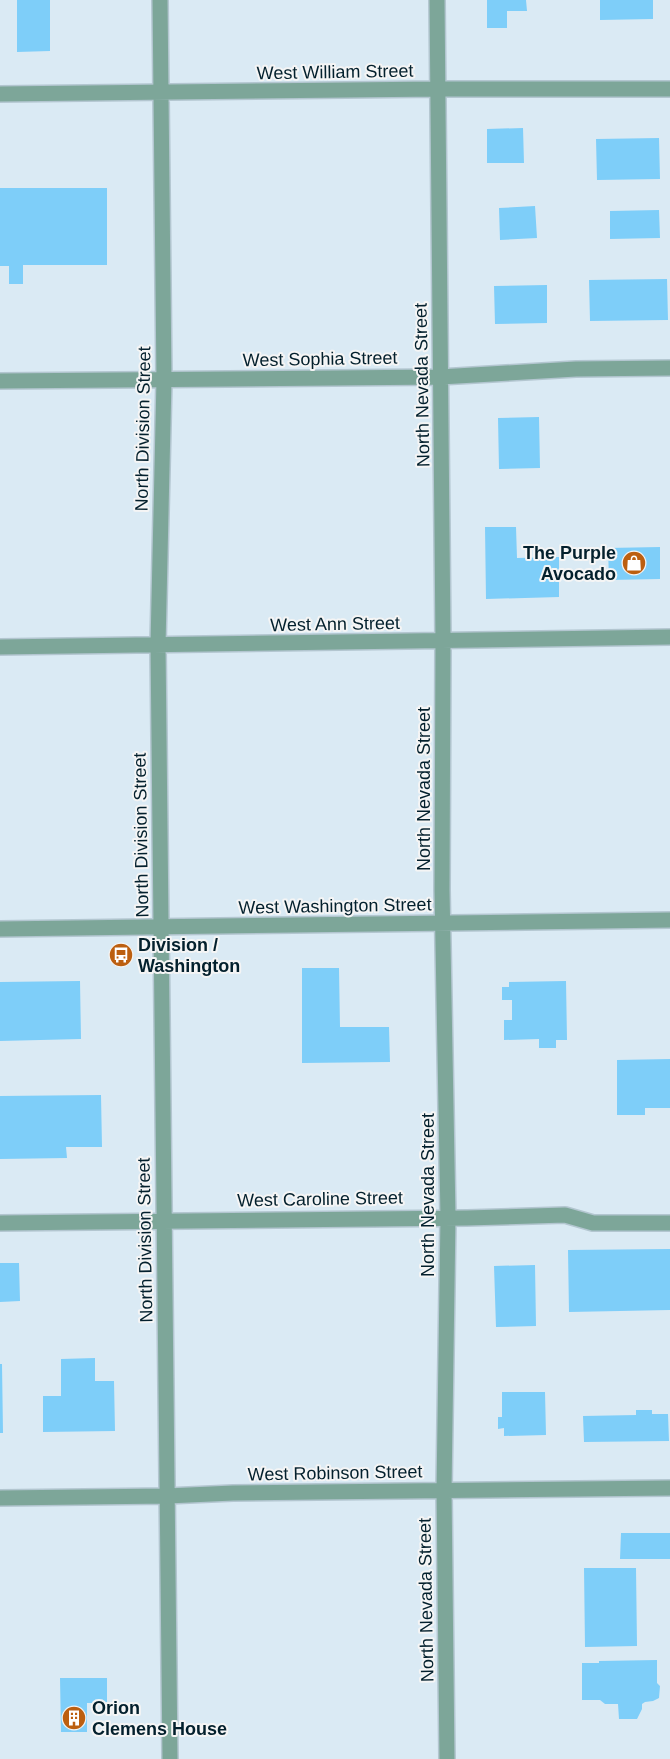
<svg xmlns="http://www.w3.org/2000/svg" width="670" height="1759" font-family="Helvetica,sans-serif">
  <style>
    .building { fill: #7ecef9 }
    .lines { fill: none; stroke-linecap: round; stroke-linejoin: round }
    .minor-casing { stroke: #b3c6d0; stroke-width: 18 }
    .minor { stroke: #7da699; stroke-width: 15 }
    .labels { text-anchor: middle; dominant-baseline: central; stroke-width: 4; stroke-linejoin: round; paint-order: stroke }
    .street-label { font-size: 18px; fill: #03202d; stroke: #f5f5f5 }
    .poi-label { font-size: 18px; font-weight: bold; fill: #03202d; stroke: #f5f5f5; text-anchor: start }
  </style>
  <rect width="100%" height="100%" fill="#daeaf4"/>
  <path class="building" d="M17 0H50V51L17 52Z
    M487 0H526L527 11H507V28H487Z
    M600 0H653V19L600 20Z
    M523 128 524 163H487V129Z
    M659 138 660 179 597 180 596 139Z
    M0 188H107V265H23V284H9V266H0Z
    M535 206 537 238 500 240 499 208Z
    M659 210 660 238 610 239V211Z
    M667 279 668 320 590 321 589 280Z
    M547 285V323L495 324 494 286Z
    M539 417 540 468 499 469 498 418Z
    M485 527H516L517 558 559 557V597L486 599Z
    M660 547V579L609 580 608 548Z
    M302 968H339L340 1027H389L390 1062 302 1063Z
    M80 981 81 1039 0 1041V982Z
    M566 981 567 1040H556V1048H539V1039L504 1040V1020H512V1000H502V987H509V982Z
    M670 1059V1108H645V1115H617V1060Z
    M101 1095 102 1147H66L67 1158 0 1159V1096Z
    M670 1249V1310L569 1312 568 1250Z
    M0 1263H19L20 1301 0 1302Z
    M535 1265 536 1326 496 1327 494 1266Z
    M95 1358V1381H114L115 1431 43 1432V1396H61V1359Z
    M0 1364H2L3 1433H0Z
    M502 1392H545L546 1435 504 1436V1428L498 1429V1417H502Z
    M636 1410H652V1414H668L669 1441 584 1442 583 1416 636 1415Z
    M621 1533H670V1559H620Z
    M584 1568H636L637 1646 585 1647Z
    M657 1660V1683L660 1686 659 1698 653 1701 645 1702 642 1704V1709L637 1719H619L618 1704H605L600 1700H582V1663H599V1661Z
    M60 1678H107V1703H87V1732H61Z"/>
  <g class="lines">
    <g class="minor-casing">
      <path id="minor" d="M160 0 164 380 158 645 170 1759
        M437 0 443 641 442 890 448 1217 444 1490 447 1759
        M0 94 438 89H670
        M0 381 440 377 576 369 670 368
        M0 647 670 637
        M0 929 670 920
        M0 1223 467 1218 565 1215 593 1223H670
        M0 1498 167 1496 233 1493 670 1488"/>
    </g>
    <use href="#minor" class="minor"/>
  </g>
  <defs>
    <g id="shop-disc" transform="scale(1.25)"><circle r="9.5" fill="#bc5f10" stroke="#f5f5f5"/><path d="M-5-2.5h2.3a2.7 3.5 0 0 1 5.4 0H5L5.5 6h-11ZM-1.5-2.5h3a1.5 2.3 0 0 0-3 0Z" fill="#fff"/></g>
    <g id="bus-disc" transform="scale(1.25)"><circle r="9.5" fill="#bc5f10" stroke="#f5f5f5"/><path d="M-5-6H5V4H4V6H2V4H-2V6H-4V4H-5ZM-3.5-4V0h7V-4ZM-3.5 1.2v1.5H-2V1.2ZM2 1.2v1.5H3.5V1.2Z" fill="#fff"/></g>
    <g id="building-disc" transform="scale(1.25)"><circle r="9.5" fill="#bc5f10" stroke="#f5f5f5"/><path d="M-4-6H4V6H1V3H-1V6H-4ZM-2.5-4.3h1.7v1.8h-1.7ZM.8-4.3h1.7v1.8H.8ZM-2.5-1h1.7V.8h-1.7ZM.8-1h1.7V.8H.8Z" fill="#fff"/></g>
  </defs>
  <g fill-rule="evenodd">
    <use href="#shop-disc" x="634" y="563"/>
    <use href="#bus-disc" x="121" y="955"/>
    <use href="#building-disc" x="74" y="1718"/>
  </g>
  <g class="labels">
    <g class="street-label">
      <text transform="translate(335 72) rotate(-1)">West William Street</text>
      <text transform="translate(320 359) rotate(-1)">West Sophia Street</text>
      <text transform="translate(422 385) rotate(-91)">North Nevada Street</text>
      <text transform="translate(143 429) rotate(-89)">North Division Street</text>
      <text transform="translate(335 624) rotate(-1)">West Ann Street</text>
      <text transform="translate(424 789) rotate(-90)">North Nevada Street</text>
      <text transform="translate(141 835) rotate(-91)">North Division Street</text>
      <text transform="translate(335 906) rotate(-1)">West Washington Street</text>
      <text transform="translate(428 1195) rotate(-90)">North Nevada Street</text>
      <text transform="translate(320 1199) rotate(-1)">West Caroline Street</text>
      <text transform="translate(145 1240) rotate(-91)">North Division Street</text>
      <text transform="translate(335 1473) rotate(-1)">West Robinson Street</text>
      <text transform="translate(426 1600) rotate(-91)">North Nevada Street</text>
    </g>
    <g class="poi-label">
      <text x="616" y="553" text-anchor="end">The Purple<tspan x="616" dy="21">Avocado</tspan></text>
      <text x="138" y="945">Division /<tspan x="138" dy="21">Washington</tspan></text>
      <text x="92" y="1708">Orion<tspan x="92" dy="21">Clemens House</tspan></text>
    </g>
  </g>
</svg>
